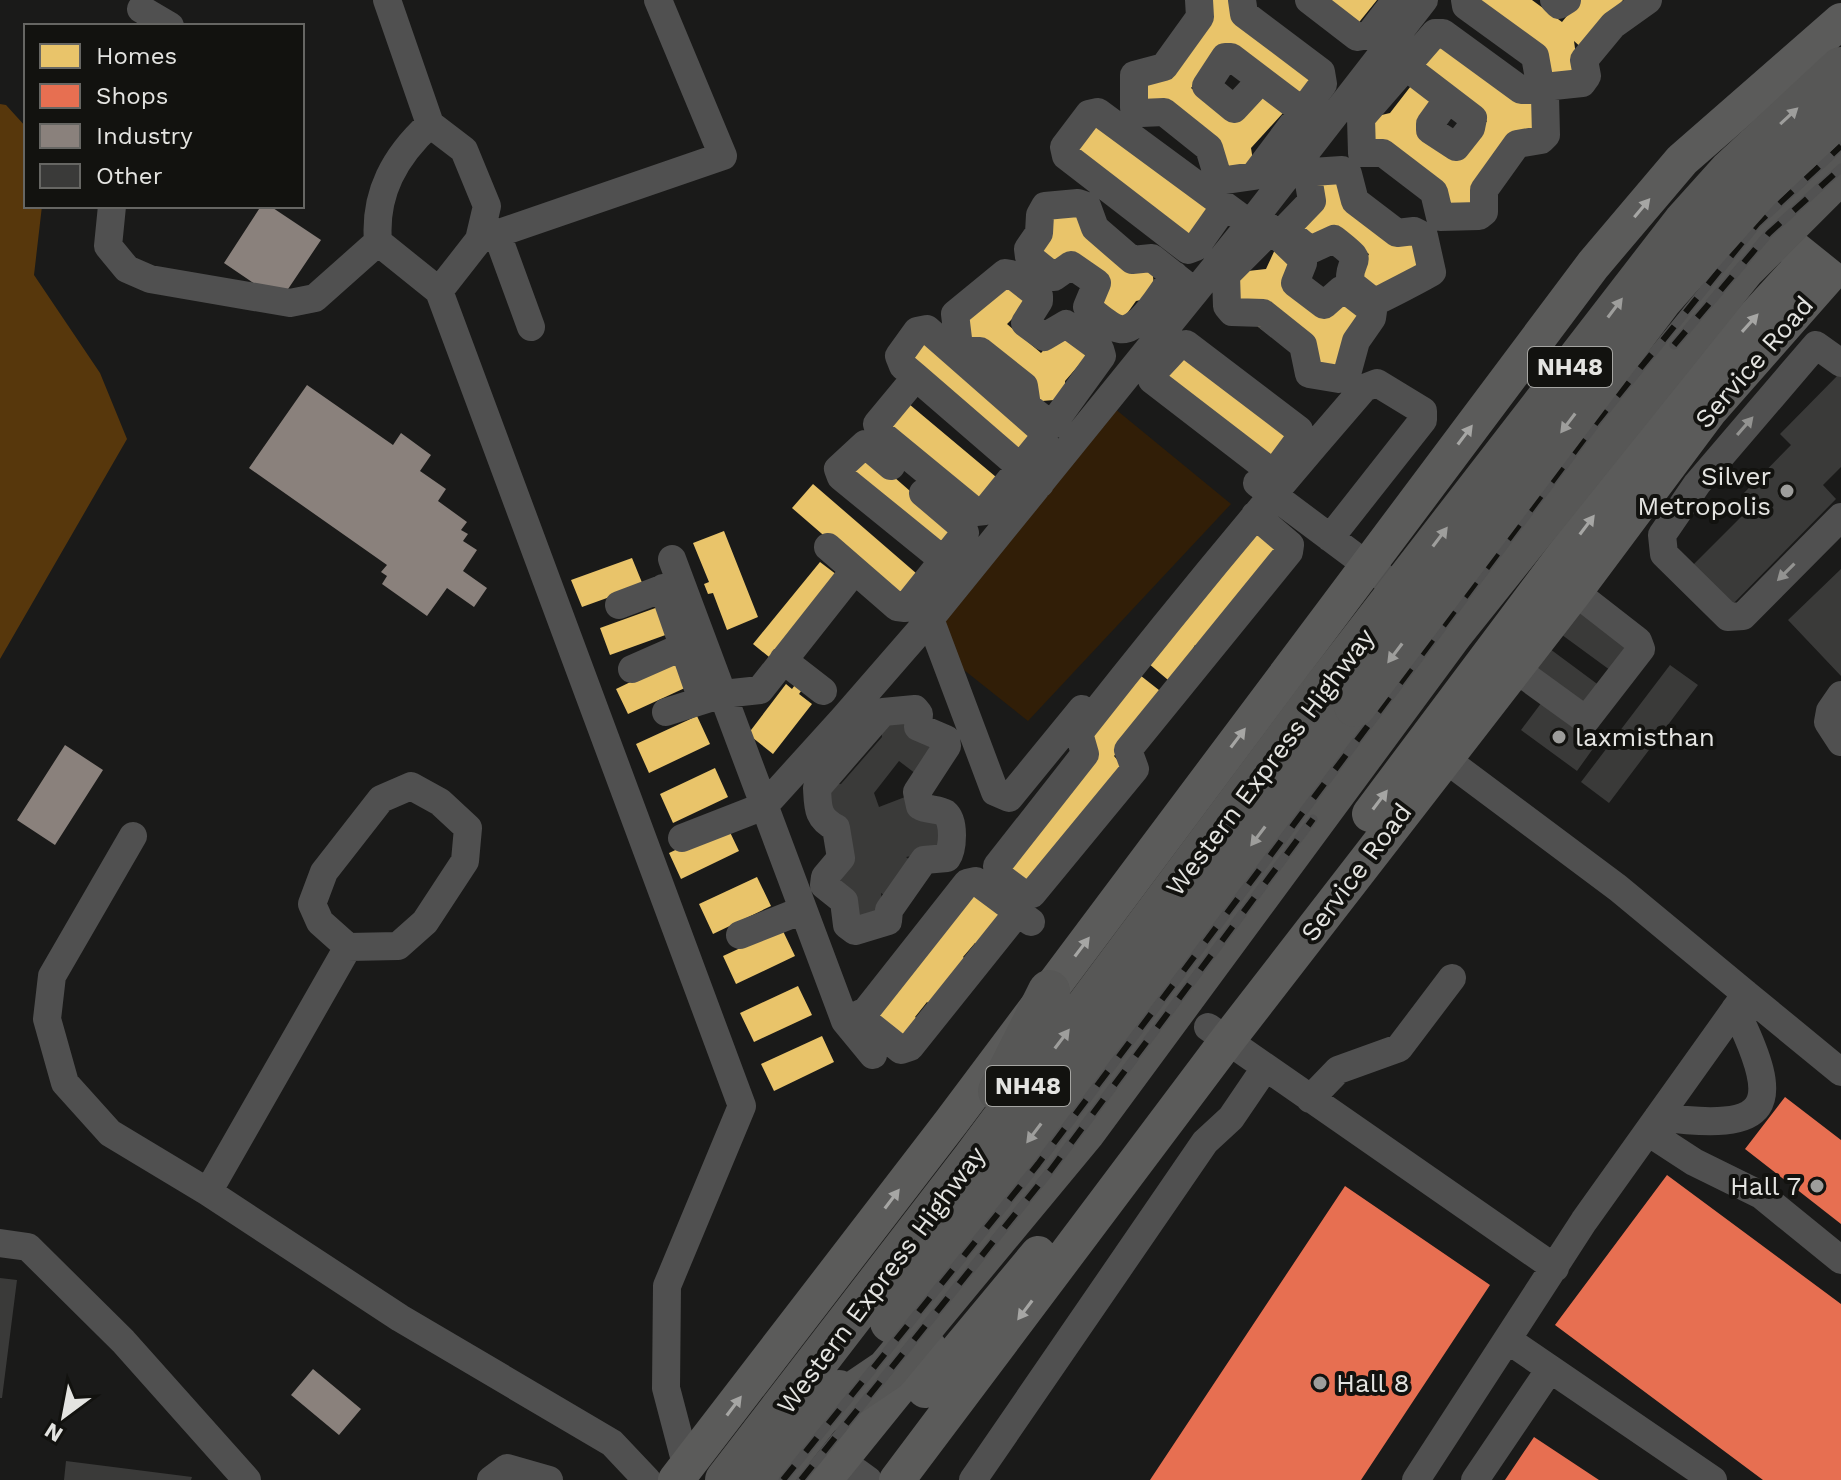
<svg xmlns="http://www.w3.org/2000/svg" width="1841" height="1480" font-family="'Work Sans',sans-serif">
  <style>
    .green { fill: #311e07 }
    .forest { fill: #57370c }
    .homes { fill: #e9c46a }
    .shops { fill: #e76f51 }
    .industry { fill: #8a817c }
    .building { fill: #3a3a39 }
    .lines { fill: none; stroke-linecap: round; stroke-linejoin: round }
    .minor { stroke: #505050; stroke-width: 28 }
    .major { stroke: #5b5b5a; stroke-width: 36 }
    .highway { stroke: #575756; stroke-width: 42 }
    .rail-casing { stroke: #525252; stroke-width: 9 }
    .rail { stroke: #12120f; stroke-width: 6; stroke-dasharray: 18; stroke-linecap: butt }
    .highway-bridge { stroke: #575756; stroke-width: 42 }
    .oneway { fill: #9e9e9c }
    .oneway2 { fill: #a6a6a4 }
    .oneway3 { fill: #939391 }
    .poi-dot { fill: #9d9d9b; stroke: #12120f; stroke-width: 3 }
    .labels { text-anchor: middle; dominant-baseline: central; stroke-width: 8; stroke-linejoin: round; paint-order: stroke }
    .shield { fill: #12120f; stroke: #a5a5a2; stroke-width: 2 }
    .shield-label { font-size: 24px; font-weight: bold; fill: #e4e4e1 }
    .street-label { font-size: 26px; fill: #e4e4e1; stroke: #12120f }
    .poi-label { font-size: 26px; fill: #e4e4e1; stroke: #12120f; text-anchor: end }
  </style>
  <rect width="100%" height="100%" fill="#1a1a19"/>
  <path class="green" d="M1114 408 1231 504 1028 721 959 666 942 622Z"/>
  <path class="forest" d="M0 104 6 105 26 127V206H42L34 275 100 373 127 439 0 659Z"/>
  <path class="homes" d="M1203 0H1236L1315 74 1294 101 1225 46 1191 88 1234 122 1260 93 1283 113 1251 148 1254 167 1220 172 1142 107 1138 76Z
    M1325 0H1377L1356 26Z
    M1469 0H1532L1562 22 1580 0H1623L1584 50 1574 41 1579 78 1545 82Z
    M1443 38 1539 96 1543 132 1478 210 1442 214 1366 151 1365 119 1390 113 1414 82 1440 102 1456 161 1487 121 1420 71Z
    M1094 119 1214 211 1191 241 1071 149Z
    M1343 173 1419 237 1422 270 1380 298 1355 281 1369 254 1331 229 1315 245 1292 225 1313 175Z
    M1082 208 1152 266 1155 297 1136 301 1118 326 1090 303 1106 283 1056 274 1032 254 1049 213Z
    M1278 243 1297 263 1288 283 1345 295 1368 315 1343 367 1313 368 1232 307 1230 273 1266 269Z
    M1010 278 1033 298 1007 324 1041 353 1065 327 1091 351 1065 381 1066 399 1030 402 963 345 959 314Z
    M922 334 1037 432 1018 455 903 357Z
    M1183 349 1291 435 1268 465 1156 377Z
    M903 399 1002 482 980 508 881 425Z
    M862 449 958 533 943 550 844 470Z
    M813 484 924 580 903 604 792 508Z
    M1253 525 1285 552 1199 648 1195 645 1174 685 1142 658Z
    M724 531 758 617 727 630 713 593 708 594 704 584 709 582 693 543Z
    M632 558 643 585 582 607 571 580Z
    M820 562 841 578 774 661 753 644Z
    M661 606 671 633 610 655 600 628Z
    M674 661 687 687 628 714 616 689Z
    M1136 672 1164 694 1114 756 1126 770 1029 889 1000 868 1085 736Z
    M797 682 804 687 799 694 812 704 773 754 748 734 786 684 792 689Z
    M697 716 710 744 649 773 636 744Z
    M715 768 728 797 673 823 660 794Z
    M727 826 739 851 681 879 669 853Z
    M757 877 771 906 713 934 699 904Z
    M975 886 1007 912 979 946 975 943 963 957 967 961 931 1005 927 1002 915 1017 919 1020 901 1042 869 1016Z
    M782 929 795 956 736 984 723 956Z
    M798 986 812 1015 754 1042 740 1013Z
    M822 1036 834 1062 774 1091 761 1064Z"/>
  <path class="shops" d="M1785 1097 1841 1140V1224L1745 1149Z
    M1667 1175 1841 1304V1480H1763L1555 1325Z
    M1345 1186 1490 1285 1361 1480H1150Z
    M1534 1437 1599 1480H1505Z"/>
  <path class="industry" d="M261 206H270L321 240 280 301 224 263Z
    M307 385 393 445 401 433 431 455 420 471 446 489 438 501 467 522 461 530 468 534 463 541 477 550 463 571 487 588 474 607 447 588 427 616 382 584 387 576 381 572 387 565 249 468Z
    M65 745 103 770 55 845 17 820Z
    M313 1369 361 1409 339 1435 291 1395Z"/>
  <path class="building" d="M1841 372V467L1823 485 1836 499 1731 606 1691 567 1752 506 1741 496 1791 445 1780 434Z
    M1841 569V676L1788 620Z
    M1576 607 1632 649 1614 673 1558 632Z
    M1546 646 1604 689 1583 716 1525 673Z
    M1670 665 1698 685 1609 803 1581 782Z
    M1542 702 1597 743 1577 771 1521 730Z
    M912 713 940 745 920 777 899 761 874 793 879 807 905 797 914 819 942 814 948 850 906 857 916 865 890 899 881 893 884 916 856 920 829 882 822 785 841 784 882 737 880 719Z
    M0 1278 17 1280 2 1398H0Z
    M66 1461 192 1477 191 1480H64Z"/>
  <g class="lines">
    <path class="minor" d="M387 0 430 124
      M1199 0 1200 17 1164 67 1134 75V108L1141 113 1164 112 1209 148 1219 181 1254 176 1323 84 1321 72 1244 14 1242 0
      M1309 0 1357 37 1369 35 1396 0
      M1465 0 1466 6 1535 56 1540 84 1544 87 1582 83 1587 76 1584 60 1613 25 1648 0
      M1554 0 1559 5 1567 0
      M141 9 170 26
      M1435 33H1443L1521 90H1540L1545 96 1546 135 1541 140 1517 144 1484 190V212L1479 216 1440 217 1434 192 1383 153H1362L1361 118Z
      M1392 56 1473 118 1471 128 1456 147 1430 130V124L1448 99
      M1261 80 1234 109 1206 86 1225 57H1231L1318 123
      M112 206 108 246 127 269 150 279 290 303 315 298 378 242
      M1225 206 1196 247 1188 250 1066 156 1064 147 1089 114 1098 112 1250 224
      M1257 216 1301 258 1303 263 1295 283 1324 305 1341 290 1347 291 1373 311 1372 318 1356 341 1347 374 1339 379 1309 374 1303 345 1263 313 1232 312 1227 306 1226 275 1272 229
      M1285 229 1312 201 1308 177 1312 172 1342 170 1348 174 1355 201 1397 233 1414 231 1424 236 1432 272C1428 275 1378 301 1374 302L1350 283C1348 253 1370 267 1334 239L1310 250 1287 231
      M497 234 531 327
      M479 240 723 156 658 0
      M1174 275C1164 289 1139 333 1120 329 1110 327 1096 314 1087 307L1097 283 1071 265 1054 277 1029 257 1028 249 1039 233 1040 215 1045 206 1078 203 1087 206 1095 228 1132 260 1152 258 1195 292
      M439 291 479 240 487 206 464 150 430 124C395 156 374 193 378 242L439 291 742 1106 667 1286 666 1388 687 1468
      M1841 363 1816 345 1697 484 1662 535 1664 554 1728 617 1743 616 1841 517
      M916 377 877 424 880 433 976 512 985 511 1044 438 1042 430 927 329 917 331 899 356 903 366 916 377 1020 467 1040 484
      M1041 417 1027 406 1024 386 980 351H964L959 347 955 314 1005 273 1011 274 1039 296V301L1025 323 1044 337 1066 324 1100 349 1102 356 1052 425
      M891 466 865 444 838 469 841 477 964 577
      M1274 474 1152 380 1151 375 1179 345 1186 344 1299 430 1300 438 1280 465
      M1257 483 1384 578
      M1255 515 1290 545 1289 552 1128 750 1135 769 1032 894 1026 896 998 875 997 866 1085 754 1079 733C1171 616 1266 501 1364 388L1377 383 1423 411V420L1330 538
      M828 547 897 607 905 608 965 533 963 527 923 493
      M672 559 845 1021 873 1055
      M663 588 702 700
      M619 605 680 582
      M930 619 995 792 1009 798 1082 709
      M1499 657 1586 720 1641 649 1638 641 1561 581
      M783 660 823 691
      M632 669 682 647
      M1841 695 1830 711 1828 722 1841 742
      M666 712 723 694 760 690 854 571
      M843 719 862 736 883 712 915 709 919 714 918 727 946 739 947 746 917 792 920 806C927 810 939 809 945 813 955 821 953 849 947 858L924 860 889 910 888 921 855 931 847 925 844 901 824 885 825 877 841 858 836 828C817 818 818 808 817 788L862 736
      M1444 758 1618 888 1746 994
      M411 786 440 802 468 828 465 861 425 922 398 946 348 947 320 922 312 904 324 872 381 799Z
      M133 836 52 976 47 1019 65 1083 110 1133 208 1192
      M682 838 764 806 843 719 930 619 1250 224 1424 0
      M740 935 803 910
      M348 947 208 1192 400 1318 612 1443 647 1480
      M866 1011V1022L901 1050 910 1047 1018 912
      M845 1021 866 1011 967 883 976 881 1031 922
      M1208 1027 1555 1268
      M1310 1099 1338 1070 1399 1048 1452 978
      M1658 1117C1772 1132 1784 1109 1735 1009
      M1648 1132 1694 1162 1761 1195 1841 1260
      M0 1243 28 1247 123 1341 247 1480
      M1508 1340 1713 1480
      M857 1472 868 1480
      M491 1480 507 1468 549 1480
      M973 1480 1205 1142 1231 1118 1265 1068
      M1416 1480 1584 1221 1746 994 1841 1072
      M1475 1480 1550 1369"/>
    <path class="major" d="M1370 814 1687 391 1807 260
      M925 1390 1038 1254
      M676 1480 952 1121 1593 265 1682 160 1841 21
      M824 1480 930 1349
      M897 1480 1226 1042 1575 591 1710 410 1828 276 1757 219"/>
    <path class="highway" d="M999 1091 1049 991
      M891 1322 1355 706
      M822 1414 887 1370 1085 1131 1453 632 1743 270 1841 172
      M726 1480 973 1159 1324 688
      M770 1480 839 1391"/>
    <g class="rail-casing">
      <path id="rail" d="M1674 345 1769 233 1841 168
        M783 1480 1038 1164 1599 419 1757 224 1841 146
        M801 1480 1050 1171 1313 819"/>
    </g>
    <use href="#rail" class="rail"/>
    <path class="highway-bridge" d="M1324 688 1684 222 1729 172 1841 68
      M1355 706 1661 300 1757 192 1841 113"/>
  </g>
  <defs><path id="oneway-solid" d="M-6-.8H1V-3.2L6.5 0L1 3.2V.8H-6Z" transform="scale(2)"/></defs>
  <g class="oneway">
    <use href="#oneway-solid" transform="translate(1789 116) rotate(-43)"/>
    <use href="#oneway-solid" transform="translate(1615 308) rotate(-53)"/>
    <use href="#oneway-solid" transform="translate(1568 423) rotate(127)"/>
    <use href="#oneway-solid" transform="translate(1440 537) rotate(-53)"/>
    <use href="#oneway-solid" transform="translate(1395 653) rotate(127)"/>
    <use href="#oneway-solid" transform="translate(1258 836) rotate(127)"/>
    <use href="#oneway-solid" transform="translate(1062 1039) rotate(-53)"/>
    <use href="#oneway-solid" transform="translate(1034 1133) rotate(127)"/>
  </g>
  <g class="oneway2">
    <use href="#oneway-solid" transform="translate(1642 208) rotate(-50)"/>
    <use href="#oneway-solid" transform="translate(1750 323) rotate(-48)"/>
    <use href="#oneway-solid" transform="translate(1465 435) rotate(-53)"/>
    <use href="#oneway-solid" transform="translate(1587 525) rotate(-53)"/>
    <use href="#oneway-solid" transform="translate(1238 738) rotate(-53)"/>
    <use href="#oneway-solid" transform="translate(1380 800) rotate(-53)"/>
    <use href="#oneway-solid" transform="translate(1082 947) rotate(-53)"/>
    <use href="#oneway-solid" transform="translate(892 1199) rotate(-53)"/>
    <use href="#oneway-solid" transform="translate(1025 1310) rotate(127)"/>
    <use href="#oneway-solid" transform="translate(734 1406) rotate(-53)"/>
  </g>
  <g class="oneway3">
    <use href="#oneway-solid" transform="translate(1745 426) rotate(-49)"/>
    <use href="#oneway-solid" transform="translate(1786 572) rotate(135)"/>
  </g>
  <g class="poi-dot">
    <circle cx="1787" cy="491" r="8"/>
    <circle cx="1559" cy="737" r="8"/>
    <circle cx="1817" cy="1186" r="8"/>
    <circle cx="1320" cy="1383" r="8"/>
  </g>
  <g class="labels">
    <g class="shield">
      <rect x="1528" y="347" width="84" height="40" rx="6"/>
      <rect x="986" y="1066" width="84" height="40" rx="6"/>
    </g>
    <g class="shield-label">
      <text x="1570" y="367">NH48</text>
      <text x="1028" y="1086">NH48</text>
    </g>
    <g class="street-label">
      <text transform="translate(1754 362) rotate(-49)">Service Road</text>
      <text transform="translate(1270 762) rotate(-53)">Western Express Highway</text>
      <text transform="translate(1356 872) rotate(-53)">Service Road</text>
      <text transform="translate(881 1280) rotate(-53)">Western Express Highway</text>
    </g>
    <g class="poi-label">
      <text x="1771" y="476">Silver<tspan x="1771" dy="30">Metropolis</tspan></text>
      <text x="1575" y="737" text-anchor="start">laxmisthan</text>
      <text x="1801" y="1186">Hall 7</text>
      <text x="1336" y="1383" text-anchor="start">Hall 8</text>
    </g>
  </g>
  <rect x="24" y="24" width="280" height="184" fill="#12120f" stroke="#666663" stroke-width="2"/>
  <rect x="40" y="44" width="40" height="24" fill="#e9c46a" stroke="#666663" stroke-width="2"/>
  <text x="96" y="64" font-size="24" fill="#e4e4e1">Homes</text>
  <rect x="40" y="84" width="40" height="24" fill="#e76f51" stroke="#666663" stroke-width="2"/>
  <text x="96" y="104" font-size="24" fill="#e4e4e1">Shops</text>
  <rect x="40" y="124" width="40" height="24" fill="#8a817c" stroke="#666663" stroke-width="2"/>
  <text x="96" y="144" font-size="24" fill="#e4e4e1">Industry</text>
  <rect x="40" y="164" width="40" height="24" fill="#3a3a39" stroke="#666663" stroke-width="2"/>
  <text x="96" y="184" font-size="24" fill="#e4e4e1">Other</text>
  <g transform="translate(64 1416) rotate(212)" stroke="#12120f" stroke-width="6" paint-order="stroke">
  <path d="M0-6L14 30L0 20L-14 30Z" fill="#e4e4e1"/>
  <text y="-12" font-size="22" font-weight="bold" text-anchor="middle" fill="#e4e4e1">N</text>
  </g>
</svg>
